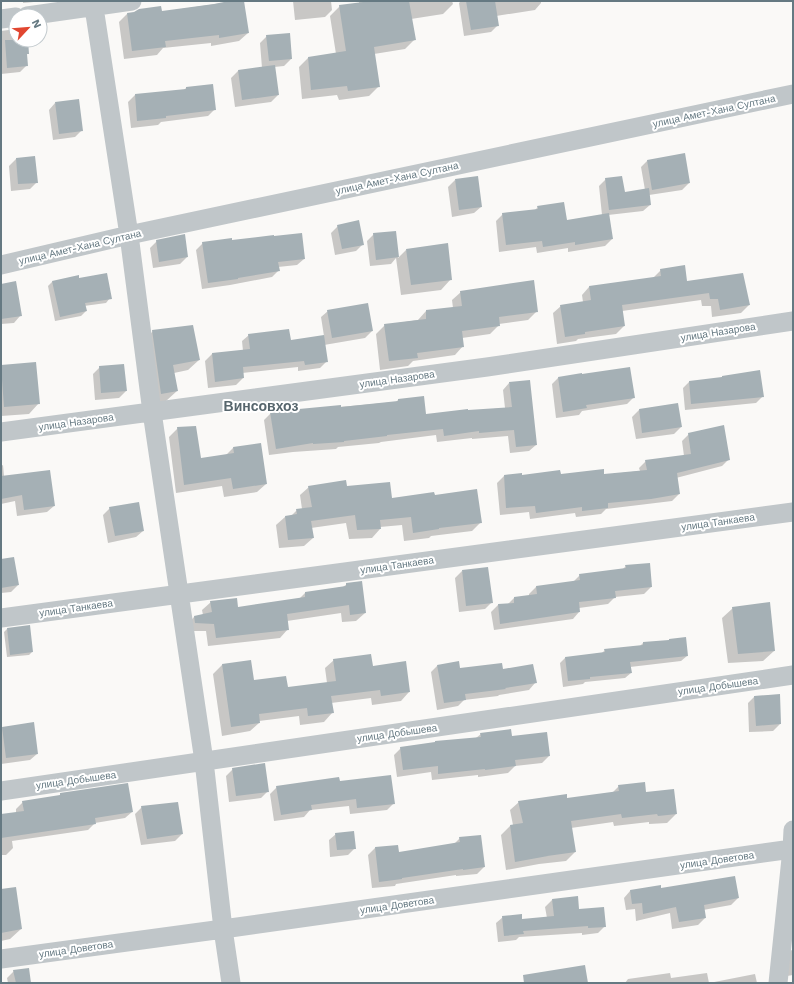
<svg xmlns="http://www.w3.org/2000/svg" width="794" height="984" font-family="'Work Sans',sans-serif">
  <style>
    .shadow { fill: #0003 }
    .building { fill: #a5b0b5 }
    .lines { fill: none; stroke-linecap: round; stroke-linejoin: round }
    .minor { stroke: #c0c6c9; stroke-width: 19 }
    .labels { text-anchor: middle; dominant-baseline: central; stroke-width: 4; stroke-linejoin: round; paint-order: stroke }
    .street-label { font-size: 10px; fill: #657982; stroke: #fff }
    .district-label { font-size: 14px; font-weight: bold; fill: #57666d; stroke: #fff }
  </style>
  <rect width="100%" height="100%" fill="#faf9f7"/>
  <path class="shadow" d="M23 1H45L23 3Z
    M236 1H243L248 33 239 41 211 46V43L163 48 157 55 124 59 119 22 127 14 161 12Z
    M293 1H331L332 10 325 17 295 20Z
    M359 1H452L453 4 443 14 411 19 415 39 405 49 374 54 379 86 369 96 339 100 337 95 302 99 299 67 308 58 336 54 330 16 340 6 359 4Z
    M461 1H541V3L535 10 496 16 498 25 491 32 464 36 459 3Z
    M16 29V40H27L28 53 26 56 27 65 20 72 1 74V31Z
    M267 36 291 59 284 66 274 67 278 95 271 102 235 107 231 78 238 71 262 68 260 43Z
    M186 88 215 109 208 116 161 122 158 125 131 128 128 102 135 95 184 90Z
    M55 103 82 130 75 137 53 140 49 110Z
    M34 157 37 182 30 189 11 191 9 166 16 159Z
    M648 160 689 183 682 190 649 195 650 205 643 211 608 215 612 239 605 246 568 252V248L537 253 536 247 499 252 496 221 503 214 535 210 538 207 566 221 602 215 599 186 606 179 624 193 645 190 641 167Z
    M455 180 481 207 474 213 452 217 448 187Z
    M338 226 363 244 356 251 335 255 331 233Z
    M395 232 398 258 406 250 451 279 441 290 401 295 396 258 391 264 370 266 367 241 374 234Z
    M157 241 187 257 180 264 153 268 150 248Z
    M232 241 304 259 297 265 278 267 279 270 272 277 230 285 202 289 196 250 203 243Z
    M661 270 687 282 749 305 741 313 712 317 711 306H702L701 300 622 311 624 326 616 334 578 339 576 341 557 344 553 313 561 306 583 302 582 295 589 287 652 279Z
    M78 279 110 298 106 303 84 306 86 311 81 316 55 321 48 286 52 282Z
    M1 285 20 316 14 323 1 324Z
    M461 292 537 311 528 320 499 324V325L490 334 462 338 463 346 455 355 413 361 408 366 380 370 376 334 385 325 418 320 426 311 453 308 452 300Z
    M328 311 372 331 365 338 324 345 327 361 320 368 298 371V367L242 373 243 378 236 385 208 388 205 361 212 354 243 351 242 341 249 335 290 341 324 336 321 317Z
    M153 331 199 360 188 370 174 373 177 391 166 401 151 403 143 342Z
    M35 363 39 403 29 414 1 416V366Z
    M100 367 126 391 119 398 95 400 93 374Z
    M722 377 763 396 756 403 685 410 683 388 689 382 720 379Z
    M558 378 634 397 627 404 582 411 579 415 556 418 552 384Z
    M509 383 536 445 529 451 510 453 508 436 472 439V438L437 442 436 435 381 442 379 443 338 447 336 449 293 452 269 455 264 420 271 413 396 402 398 400 425 415 505 408 503 390Z
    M639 410 681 427 674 434 636 439 632 417Z
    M178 428 200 459 226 455 233 448 260 444 266 484 257 492 224 497 222 486 176 493 169 437Z
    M689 434 729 459 722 466 676 478 679 494 672 501 606 509 601 514 576 517 575 513 530 519 529 512 500 515 497 483 504 476H521L603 475 640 471 639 468 646 461 684 456 682 441Z
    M3 465 4 476 54 506 47 512 17 516 15 501 1 504V466Z
    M309 487H346L391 499 434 497 481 522 472 531 431 536 429 538 404 541 402 525 380 527V529L372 538 349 539 346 523 311 528 313 538 304 546 279 548 276 525 285 517 291 516 297 510 302 509 300 495Z
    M110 508 143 531 136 537 108 543 103 515Z
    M1 560 18 585 11 592 1 593Z
    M626 566 651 587 644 594 615 597 608 604 579 608V612L573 619 494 630 491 612 498 605 508 604 514 598 529 596V594L536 587 573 582 580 575 622 570Z
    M462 571 492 602 485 609 459 612 455 578Z
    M347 584 365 613 356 621 342 622 341 613 287 621 288 629 280 638 208 646 206 631H187L186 626 194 617 203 615 202 610 211 602 237 608 299 599 305 593 343 587Z
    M733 608 774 651 763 661 728 663 722 618Z
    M29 626 32 652 29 655 7 657 4 632 7 629Z
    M669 640 687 656 681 661 630 667 631 673 625 678 585 682 583 684 563 687 560 663 565 658 602 653 605 650 640 646 643 643 667 641Z
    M334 660 372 667 409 692 401 701 372 705 371 698 331 703 332 713 324 722 300 725 299 716 259 721V723L250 731 222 736 213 674 222 665 250 661 253 682 287 688 327 683 325 668Z
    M437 666 459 669 502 670 535 683 529 690 499 695 498 696 464 700 458 706 437 710 431 672Z
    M779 695 780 724 773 731 749 732 748 703 755 696Z
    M33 723 37 754 30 760 1 764V728Z
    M481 734 511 737 549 756 542 763 515 766 508 773 478 777V775L432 780 431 772 397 777 394 755 401 748 476 738Z
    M233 769 268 791 261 798 229 802 226 776Z
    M339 782 394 803 387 810 350 814 349 806 310 810 304 817 274 821 270 794 277 787Z
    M619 786 676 814 667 823 649 824V822L614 826 613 822 571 828 575 852 566 861 539 864 506 870 501 835 510 826 513 825 510 810 519 802 567 799 612 793Z
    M61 794 132 812 125 818 95 823 88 830 12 841 13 848 6 855H1V815L16 813V809L23 802 58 797Z
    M142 807 182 834 175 841 141 845 135 814Z
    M336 834 355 848 348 855 330 857 329 840Z
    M460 838 484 867 477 874 456 876V875L396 884 395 886 372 888 368 855 375 848 398 846V853L454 844Z
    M1 890 21 929 10 939 1 941Z
    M660 890 738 898 731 905 703 910 705 918 698 925 672 929 670 913 636 921 635 909 626 910 624 898 630 891Z
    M552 900 579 910 605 926 598 933 582 935V933L519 937 516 940 498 942 496 923 503 917 521 921 547 918 545 907Z
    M793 949V975L787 976 786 955Z
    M14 971 30 983H8L7 978Z
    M670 973 671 978 707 973 709 983 755 974 757 983H625L628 979Z"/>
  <path class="building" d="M229 1H244L249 33 219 38V35L165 41 166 47 132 51 127 13 134 12 139 9 161 6 162 11 214 4Z
    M371 1H409L416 40 374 47 380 87 348 91 347 86 311 90 308 57 346 51 339 5Z
    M466 1H495L499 26 471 30Z
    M290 33 292 59 269 61 266 35Z
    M5 40H28L29 54H27L28 66 7 68Z
    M275 65 279 95 242 100 238 70Z
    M213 84 216 110 166 116V118L137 121 135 94 186 89V87Z
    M79 99 83 131 59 134 55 102Z
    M685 153 690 183 652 190 647 160Z
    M35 156 38 183 18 184 16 158Z
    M478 176 482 207 459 210 455 179Z
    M622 176 625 192 649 188 651 205 609 210 605 178Z
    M564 202 567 220 609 213 613 239 575 245V242L543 247 542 241 506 245 502 213 538 209 537 206Z
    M359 220 364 245 342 249 337 225Z
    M396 231 399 257 376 260 373 233Z
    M302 233 305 259 278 262 280 271 238 278V279L208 283 202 242 232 238V240L274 235V236Z
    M185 234 188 257 159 262 156 240Z
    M448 243 452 280 411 285 406 249Z
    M685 265 687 281 743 273 750 305 720 310 718 299H710L709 293 622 305 625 326 585 332V334L565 337 560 305 591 300 589 286 661 276 660 269Z
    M107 273 112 299 85 303 87 311 60 317 52 281 79 275V278Z
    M534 280 538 312 499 317 500 326 462 331 464 347 417 353 418 358 389 361 384 324 426 319V310L462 306 460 291Z
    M16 281 22 316 1 319V284Z
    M368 303 373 331 332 338 327 310Z
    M193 325 200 360 173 365 178 391 161 394 152 330Z
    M289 329 291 340 324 335 328 362 305 365 304 361 243 367 244 378 215 382 212 353 250 349 248 334Z
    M36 362 40 404 4 407 1 365Z
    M124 364 127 391 101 393 99 366Z
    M630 367 635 398 586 405 587 408 563 412 558 377 582 373V374Z
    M760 370 764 397 691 404 689 381 722 377V376Z
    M530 380 537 445 516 447 514 430 479 433V431L444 436 443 429 387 435V436L344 441V442L313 444V443L276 449 270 412 299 409 341 405V407L398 401V399L424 396 426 414 468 409V410L512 407 509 382Z
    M678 403 682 427 642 433 639 409Z
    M724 425 730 460 677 473 680 494 651 499 608 503V508L582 511V507L536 513 535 506 506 508 504 475 522 473V475L560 470 561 474 604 469V474L647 470 645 460 691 454 688 433Z
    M196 426 201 458 234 453 233 447 261 443 267 484 233 489 231 478 184 485 177 427Z
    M50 470 55 506 24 510 22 495 1 499V476Z
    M346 480 347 486 390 482 392 498 434 492 435 495 477 489 482 523 439 528V529L413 533 411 517 380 520 381 529 357 530 355 515 311 521 314 538 288 540 285 516 297 514 296 509 312 507 308 486Z
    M139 502 144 531 115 536 109 507Z
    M14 557 19 585 1 588V559Z
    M650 563 652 587 615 591 616 598 579 602 580 612 500 624 498 604 514 603V597L537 594 536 586 580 580 579 574 626 568 625 565Z
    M488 567 493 603 466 606 462 570Z
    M362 581 366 613 350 615 349 605 287 614 289 630 216 638 214 624 195 623 194 616 212 612 210 601 237 598 238 607 305 597V592L346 586V583Z
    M770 602 775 651 738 654 732 607Z
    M30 625 33 652 10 655 7 628Z
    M686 637 688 656 630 662 632 673 590 677V679L568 681 565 657 605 652 604 649 643 645V642L669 640V639Z
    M371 654 373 666 406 661 410 692 381 696 380 690 331 696 334 713 308 716 307 708 259 714 260 723 231 727 222 664 251 660 254 680 286 676 288 687 336 681 333 659Z
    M459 661 460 668 502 663 503 669 533 664 537 683 505 688 506 689 465 694 466 700 444 703 437 665Z
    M780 694 781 724 756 726 754 696Z
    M34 722 38 754 6 758 2 727Z
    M511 729 512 736 547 732 550 756 515 760 516 766 485 770V769L438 774V766L403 770 400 747 435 742V741L481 737 480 733Z
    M265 763 269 792 236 796 232 768Z
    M391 775 395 804 357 808 356 799 311 805 312 810 281 815 276 786 339 777 340 781Z
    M645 782 646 792 674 789 677 814 658 816 657 814 622 818 621 814 571 821 576 852 547 856H548L515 862 510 825 523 823 518 801 567 794V798L619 791 618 785Z
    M128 783 133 812 95 818 96 824 1 838V814L24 811 22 801 60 795V793Z
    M178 802 183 834 147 839 141 806Z
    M354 831 356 849 337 850 335 833Z
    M481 835 485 867 463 870V869L402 878V879L379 882 375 847 398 845 399 852 460 842 459 837Z
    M735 876 739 898 704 905 706 918 679 922 676 907 643 914 642 903 632 904 630 890 661 885V888Z
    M16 887 22 929 1 933V889Z
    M578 896 579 909 604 907 606 927 588 928V926L523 931 524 934 504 936 502 916 522 914V919L554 916 552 899Z
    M585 965 588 983H524L523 975Z
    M29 968 31 983H16L13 970Z"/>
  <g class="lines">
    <path class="minor" d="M93 1 129 235 152 412 204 761 223 929 231 983
      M27 16 132 1
      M1 19 16 17
      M1 265 129 235 793 94
      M1 432 487 367 793 321
      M1 618 793 512
      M1 791 793 675
      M1 959 223 929 792 849
      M778 983 792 849 793 830"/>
  </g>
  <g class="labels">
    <g class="street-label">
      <text transform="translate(714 111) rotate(-12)">улица Амет-Хана Султана</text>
      <text transform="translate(397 178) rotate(-12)">улица Амет-Хана Султана</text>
      <text transform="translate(80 247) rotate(-13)">улица Амет-Хана Султана</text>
      <text transform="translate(718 332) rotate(-9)">улица Назарова</text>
      <text transform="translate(397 379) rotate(-8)">улица Назарова</text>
      <text transform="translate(76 422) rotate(-8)">улица Назарова</text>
      <text transform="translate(718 522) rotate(-8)">улица Танкаева</text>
      <text transform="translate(397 565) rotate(-8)">улица Танкаева</text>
      <text transform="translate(76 608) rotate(-8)">улица Танкаева</text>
      <text transform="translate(718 686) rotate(-8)">улица Добышева</text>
      <text transform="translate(397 733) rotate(-8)">улица Добышева</text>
      <text transform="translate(76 780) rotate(-8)">улица Добышева</text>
      <text transform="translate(717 860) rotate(-8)">улица Доветова</text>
      <text transform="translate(397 905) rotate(-8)">улица Доветова</text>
      <text transform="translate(76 949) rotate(-8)">улица Доветова</text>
    </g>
    <g class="district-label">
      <text x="261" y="406">Винсовхоз</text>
    </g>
  </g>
  <rect width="794" height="984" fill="none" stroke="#657982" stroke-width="4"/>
  <g transform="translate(28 28) rotate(64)"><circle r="19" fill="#ffffff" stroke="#c1c9cd"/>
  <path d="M0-3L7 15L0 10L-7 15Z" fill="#e14630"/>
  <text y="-6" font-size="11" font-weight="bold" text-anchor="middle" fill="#657982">N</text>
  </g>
</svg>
